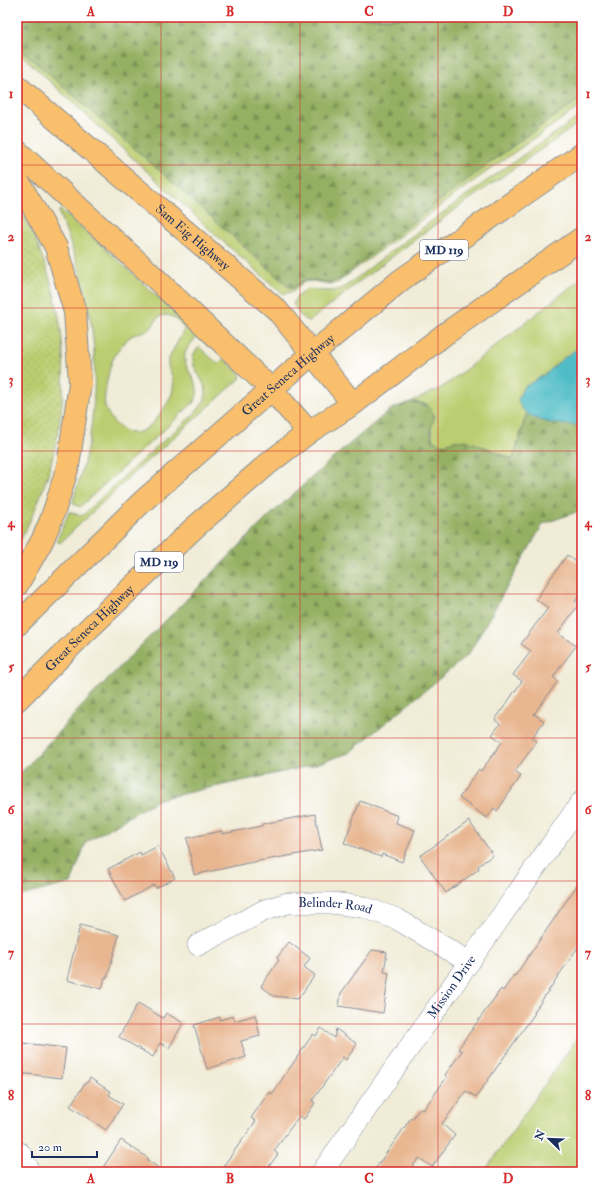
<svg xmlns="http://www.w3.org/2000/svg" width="599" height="1189" font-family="'IM FELL Double Pica',serif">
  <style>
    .grass { fill: #bbcd70; stroke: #6b7e67; fill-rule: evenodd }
    .forest { fill: url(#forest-firs); stroke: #587060 }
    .park { fill: url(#park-dots); stroke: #6b7e67 }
    .water { fill: #4ebcc6; stroke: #347692 }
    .building { fill: #e8b690 }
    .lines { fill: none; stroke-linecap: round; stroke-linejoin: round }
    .minor-casing { stroke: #868e9a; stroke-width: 22 }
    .major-casing { stroke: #868e9a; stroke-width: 24 }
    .minor { stroke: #fff; stroke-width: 21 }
    .major { stroke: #f9bf6d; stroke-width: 22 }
    .grid { fill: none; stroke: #d62828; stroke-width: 1; stroke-opacity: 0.55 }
    .labels { text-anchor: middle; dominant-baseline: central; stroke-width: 3; stroke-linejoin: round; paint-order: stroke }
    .shield { fill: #fff; stroke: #5f6d8e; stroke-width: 1 }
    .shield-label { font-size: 12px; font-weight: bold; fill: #1b2f5e }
    .street-label { font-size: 13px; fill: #1b2f5e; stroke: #fff }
    .neatline { fill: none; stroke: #d62828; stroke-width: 1.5 }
    .grid-label { font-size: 13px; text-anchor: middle; font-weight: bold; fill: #d62828 }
  </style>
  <defs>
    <pattern id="forest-firs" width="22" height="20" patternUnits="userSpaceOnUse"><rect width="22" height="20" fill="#94b062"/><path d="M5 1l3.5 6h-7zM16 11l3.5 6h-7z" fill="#789054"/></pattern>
    <pattern id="park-dots" width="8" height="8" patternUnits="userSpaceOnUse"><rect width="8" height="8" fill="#bbcd70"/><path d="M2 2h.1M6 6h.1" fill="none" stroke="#a0b063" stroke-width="1.8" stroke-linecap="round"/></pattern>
  </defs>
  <rect width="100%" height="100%" fill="#fff"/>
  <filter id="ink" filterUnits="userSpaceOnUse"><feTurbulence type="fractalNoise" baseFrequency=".025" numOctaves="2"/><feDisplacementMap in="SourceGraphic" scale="8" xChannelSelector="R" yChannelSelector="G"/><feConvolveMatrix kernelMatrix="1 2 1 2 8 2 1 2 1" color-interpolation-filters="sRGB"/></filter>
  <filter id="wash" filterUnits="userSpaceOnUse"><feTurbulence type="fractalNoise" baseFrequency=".012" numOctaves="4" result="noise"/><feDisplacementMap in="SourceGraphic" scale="16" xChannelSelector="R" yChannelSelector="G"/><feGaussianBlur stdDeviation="0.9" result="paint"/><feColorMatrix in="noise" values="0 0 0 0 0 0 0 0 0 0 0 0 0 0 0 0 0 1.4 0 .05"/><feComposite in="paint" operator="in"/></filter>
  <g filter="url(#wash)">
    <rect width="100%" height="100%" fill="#f0ecd7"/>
    <path class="grass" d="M320 17H462L425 19Z
      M17 43 25 53 160 171 291 289 305 280 331 282 340 279C419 216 498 154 582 98V105L465 187 337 283 328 284 313 281 304 282 291 292 283 294 219 238 17 51Z
      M582 115V121L460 206 365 277 310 321C301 321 298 310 293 304L296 298 307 289C321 290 332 294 345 287 422 227 501 169 582 115Z
      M59 211 61 210 95 239 199 335C195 339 190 344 187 349 176 368 207 382 194 402L80 507 74 504 73 500C79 480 85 461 89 441 97 392 97 340 85 292 81 273 74 255 68 237 65 228 60 219 59 211ZM166 315C174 316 180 322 184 329 180 340 171 351 168 362 167 369 172 373 173 379 176 394 164 409 155 420 150 426 143 432 135 433 122 434 108 418 105 406 103 397 108 374 111 364 116 351 125 337 138 333 143 331 149 331 152 327 154 324 156 320 158 317Z
      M582 278V342L578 348 560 361 547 373 523 388 521 408 527 412 513 459 485 447 454 441 442 445 433 441 427 404 411 402 443 387Z
      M199 347 218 364 224 358 241 375 240 379 137 470 61 542 59 543 57 540 69 512H72L82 516C108 491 134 467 161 443 174 431 193 418 203 403 214 386 191 373 193 357 193 353 197 350 199 347Z
      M582 1031V1172H484Z"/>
    <path class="forest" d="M17 17H320L425 19 462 17H582V98C498 154 419 216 340 279L331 282 305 280 291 289 160 171 25 53 17 43Z
      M411 402 427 404 435 416 430 430 433 441 442 445 454 441 466 440 513 459 527 412C541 425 564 424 582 425V510L543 524 468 655 349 753 310 766 159 799 86 842 71 883 17 897V777L95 692 266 519 332 459 391 409Z"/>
    <path class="park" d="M17 207C30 222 36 241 43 259 79 353 66 459 17 546Z"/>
    <path class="water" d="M582 342V425C563 425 534 424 522 408 520 406 519 402 518 400L523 388 547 373 560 361 578 348Z"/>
    <g id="blocks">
      <path class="building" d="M567 555 582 566V592L575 601 579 604 558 633 576 646 553 677 558 681 534 714 544 721 532 738 537 741 515 772 521 776 497 811 494 808 487 818 459 798 479 769 481 771 502 742 492 735 500 724 495 720 522 681 513 675 531 651 521 644 548 608 536 599Z
        M360 801 398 816 396 823 415 830 402 862 382 854 381 857 344 843Z
        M315 814 322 850 248 863 194 875 187 838 222 831V834L262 826V824Z
        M469 821 493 855 478 866 479 869 446 893 420 856Z
        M158 846 175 878 156 888 154 885 125 901 108 869 140 852 141 855Z
        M582 878V941L534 1012 535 1013 476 1097 466 1091 442 1124 455 1135 432 1167 419 1158 408 1172H373L411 1118 412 1119 420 1108 423 1110 447 1077 445 1075 462 1051 458 1049 501 989 503 991 514 975 515 976Z
        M80 925 119 935 107 978 105 977 102 989 67 980Z
        M289 942 310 958 304 967 315 975 298 999 274 996 261 986 279 960 277 958Z
        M372 950 387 952 384 972 389 973 383 1013 339 1006 341 993Z
        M138 1003 163 1018 166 1013 183 1023 169 1048 160 1043 153 1057 119 1037Z
        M255 1015 260 1036 241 1041 246 1057 207 1069 194 1025 220 1017V1020L233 1016 235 1021Z
        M321 1028 334 1038 336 1029 357 1044 346 1060 343 1057 312 1101 315 1103 304 1119 299 1116 274 1151 278 1154 265 1172H219L256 1121 251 1118 269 1092 272 1094 313 1034 316 1036Z
        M23 1043 66 1048 62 1078 19 1073Z
        M90 1078 111 1092 109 1095 123 1104 106 1130 70 1106 85 1083H87Z
        M121 1140 148 1158 147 1160 165 1172H100Z"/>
    </g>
  </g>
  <g filter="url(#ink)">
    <use href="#blocks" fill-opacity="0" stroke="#868e9a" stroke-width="1"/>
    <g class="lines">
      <g class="minor-casing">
        <g id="minor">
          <path id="s1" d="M198 945 265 910 288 903H331L363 907 397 919 469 962"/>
          <path d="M20 1153 30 1172"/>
          <path id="s2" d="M322 1172 582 801"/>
        </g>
      </g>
      <g class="major-casing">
        <g id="major">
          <path id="s3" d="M17 86 277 310 353 404"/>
          <path d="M17 151 153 276 228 348 271 389 309 432"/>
          <path d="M17 179 56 247 75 312 80 383 68 466 57 502 51 520 42 541 17 585"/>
          <path id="s4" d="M17 625 143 501 312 354 401 280 582 154"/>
          <path id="s5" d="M17 700 84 633 194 528 269 463 309 432 353 404 445 334 582 238"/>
        </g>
      </g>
      <use href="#minor" class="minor"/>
      <use href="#major" class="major"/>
    </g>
  </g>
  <path class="grid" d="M161 17V1172M300 17V1172M438 17V1172M17 165H582M17 308H582M17 451H582M17 594H582M17 738H582M17 881H582M17 1024H582"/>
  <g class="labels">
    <g class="shield">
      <rect x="420" y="240" width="48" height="20" rx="3"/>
      <rect x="135" y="552" width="48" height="20" rx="3"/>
    </g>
    <g class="shield-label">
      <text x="444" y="250">MD 119</text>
      <text x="159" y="562">MD 119</text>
    </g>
    <g class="street-label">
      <text stroke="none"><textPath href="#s3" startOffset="232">Sam Eig Highway</textPath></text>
      <text stroke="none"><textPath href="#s4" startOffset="369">Great Seneca Highway</textPath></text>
      <text stroke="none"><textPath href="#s5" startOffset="102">Great Seneca Highway</textPath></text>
      <text stroke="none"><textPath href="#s1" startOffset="147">Belinder Road</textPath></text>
      <text stroke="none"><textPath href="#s2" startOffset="226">Mission Drive</textPath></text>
    </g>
  </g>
  <rect width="599" height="1189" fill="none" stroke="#fff" stroke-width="44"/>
  <g transform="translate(549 1139) rotate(293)" stroke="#ffffff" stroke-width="3" paint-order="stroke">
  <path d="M0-3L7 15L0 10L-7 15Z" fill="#1b2f5e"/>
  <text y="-6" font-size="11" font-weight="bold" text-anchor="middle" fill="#1b2f5e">N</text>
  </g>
  <path d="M32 1151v6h65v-6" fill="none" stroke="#1b2f5e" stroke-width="2"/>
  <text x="38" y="1151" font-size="12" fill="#1b2f5e" stroke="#ffffff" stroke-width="3" paint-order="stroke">20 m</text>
  <rect x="22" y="22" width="555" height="1145" class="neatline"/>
  <g class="grid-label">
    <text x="91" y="16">A</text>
    <text x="230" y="16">B</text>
    <text x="369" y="16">C</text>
    <text x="508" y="16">D</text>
    <text x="11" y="98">1</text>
    <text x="588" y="98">1</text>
    <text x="11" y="241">2</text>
    <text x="588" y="241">2</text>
    <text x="11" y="384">3</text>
    <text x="588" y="384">3</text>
    <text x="11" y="527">4</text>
    <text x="588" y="527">4</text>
    <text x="11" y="671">5</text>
    <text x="588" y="671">5</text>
    <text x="11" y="814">6</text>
    <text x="588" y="814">6</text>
    <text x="11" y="957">7</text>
    <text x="588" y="957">7</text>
    <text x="11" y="1100">8</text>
    <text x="588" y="1100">8</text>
    <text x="91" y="1183">A</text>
    <text x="230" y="1183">B</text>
    <text x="369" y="1183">C</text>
    <text x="508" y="1183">D</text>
  </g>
</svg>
